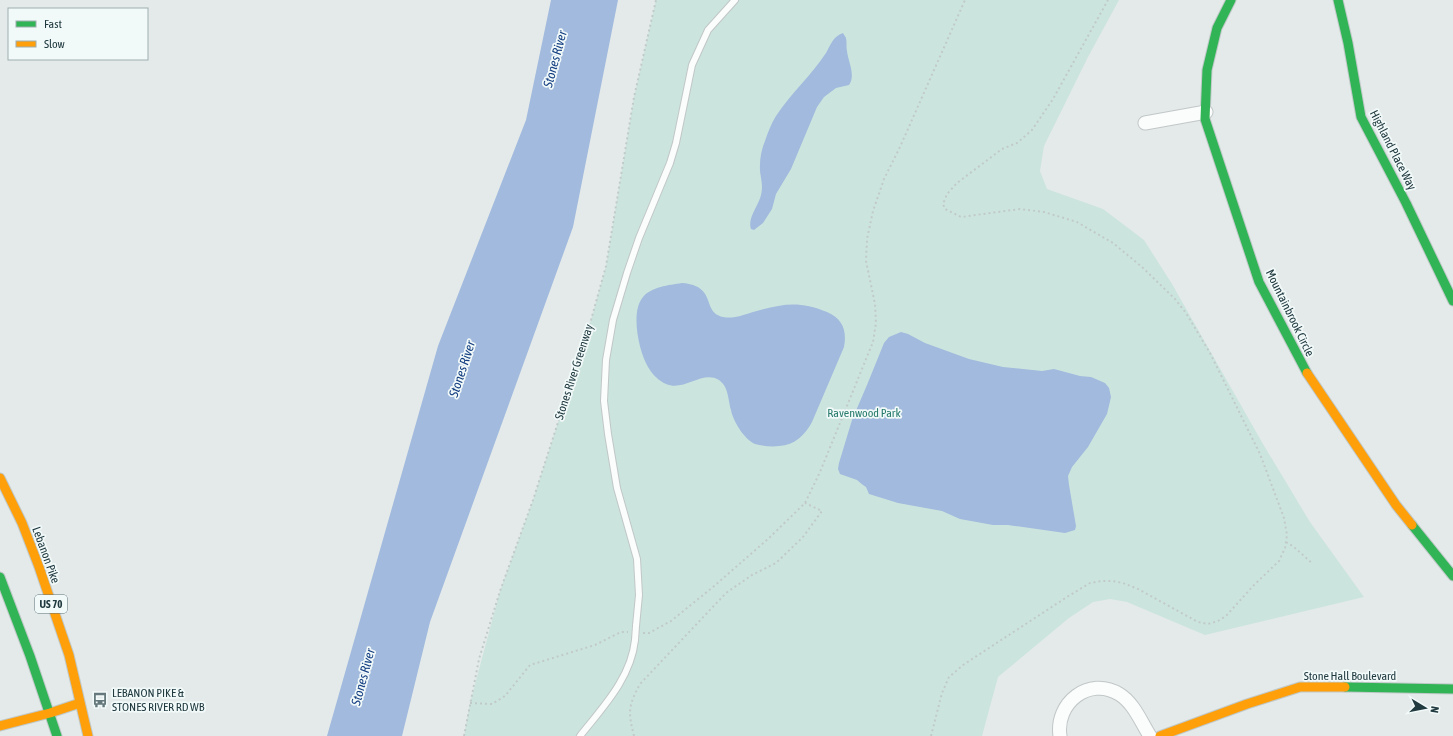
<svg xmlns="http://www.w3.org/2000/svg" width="1453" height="736" font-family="'Asap Condensed',sans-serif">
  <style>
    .green { fill: #cce4de }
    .water { fill: #a1badd }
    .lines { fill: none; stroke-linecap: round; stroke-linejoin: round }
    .lane-casing { stroke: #c1c7c7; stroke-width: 8 }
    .street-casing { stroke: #c1c7c7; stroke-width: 15 }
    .fast-casing { stroke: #c0c8c8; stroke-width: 11 }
    .slow-casing { stroke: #c0c8c8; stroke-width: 11 }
    .path { stroke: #c1caca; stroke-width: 2; stroke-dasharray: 2 3; stroke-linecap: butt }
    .lane { stroke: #fbfcfc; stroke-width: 6 }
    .street { stroke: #fbfcfc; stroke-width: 13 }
    .fast { stroke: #30b455; stroke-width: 9 }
    .slow { stroke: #ff9f0a; stroke-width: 9 }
    .lane-bridge-casing { stroke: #c1c7c7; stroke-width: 8; stroke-linecap: butt }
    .lane-bridge { stroke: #fbfcfc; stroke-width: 6 }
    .labels { text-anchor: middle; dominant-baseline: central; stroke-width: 3.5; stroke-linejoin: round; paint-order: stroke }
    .shield { fill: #f2f9f9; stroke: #5f7378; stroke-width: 1 }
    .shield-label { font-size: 11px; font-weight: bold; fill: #203a40 }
    .street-label { font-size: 12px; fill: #203a40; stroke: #f2f9f9 }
    .park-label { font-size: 12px; fill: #267b6c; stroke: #f2f9f9 }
    .poi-label { font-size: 12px; fill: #203a40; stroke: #f2f9f9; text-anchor: start }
    .water-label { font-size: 13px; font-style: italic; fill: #143f82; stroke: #f2f9f9 }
  </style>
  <rect width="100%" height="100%" fill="#e4eaea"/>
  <path class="green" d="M656 0H1119L1088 57 1044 146 1040 171 1047 189 1103 209 1144 240 1172 284 1263 444 1310 522 1364 597 1205 635 1127 602 1110 599 1093 602 1069 618 998 677 982 736H464L470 703 500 591 533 500 591 320 606 266 634 97Z"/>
  <path class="water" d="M551 0H618L573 227 430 622 402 736H327L438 346 526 120Z
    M843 33 846 38C847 42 846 46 847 51 848 61 856 76 849 85L836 88 824 97 817 107 791 169 776 194 772 209 763 223 754 230 751 229C747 218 759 205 761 195 764 182 759 176 760 165 760 157 762 148 765 141 768 132 771 124 776 116 791 93 811 76 826 53 830 46 833 36 843 33Z
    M682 283C718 286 701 312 723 317 734 319 743 315 753 312 782 304 798 300 827 312 843 319 847 331 844 347L812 422C805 435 795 445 779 446 772 447 762 446 755 444 744 439 733 421 731 410 728 400 729 387 719 380 702 370 684 392 666 384 659 381 652 374 648 367 639 352 630 312 643 297 651 287 669 285 682 283Z
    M901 332 908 334 925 343 969 359 1003 367 1042 371 1054 369 1080 376 1091 377 1105 383 1109 388 1111 397 1107 414 1088 447 1072 467 1068 476 1069 485 1076 526 1075 530 1065 533 1008 525H993L960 519 942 511 898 503 869 494 866 487 863 485 857 480 840 474 838 469 839 463 852 420 867 385 884 343 889 337Z"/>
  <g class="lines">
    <g class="lane-casing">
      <path id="lane" d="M636 626 639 595 637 559 617 488 608 434 604 401 606 360 613 320 627 273 639 238 670 163 676 143 692 65 708 30 735 0
        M580 736C603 707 631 678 635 640"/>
    </g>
    <g class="street-casing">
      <path id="street" d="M1145 123 1206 112
        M1060 736C1055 703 1089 676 1119 694 1134 703 1141 722 1150 736"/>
    </g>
    <g class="fast-casing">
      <path id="fast" d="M1231 0 1217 28 1207 70 1205 119 1259 282 1307 373
        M1338 0 1348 43 1361 117 1406 203 1453 301
        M1412 525 1453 576
        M0 577 30 656 57 736
        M1345 687 1453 689"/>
    </g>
    <g class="slow-casing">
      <path id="slow" d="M1307 373 1396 505 1412 525
        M0 478 22 523 39 567 69 655 88 736
        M0 726 50 713 80 703
        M1160 736 1247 704 1300 687H1345"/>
    </g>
    <path class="path" d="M1286 542 1294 547 1313 564
      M643 633H649L671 621 713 587 768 539 805 503 820 472 873 342 876 323 875 304 866 261 867 239 873 211 884 179 900 147 965 0
      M470 703 492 704 505 696 530 665 595 645 621 632H628
      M464 736 479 659 500 591 533 500 591 320 606 266 634 97 656 0
      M634 736C628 712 628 706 640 684L726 593 752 575 776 563 803 537 822 511 805 503
      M931 736 942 693 949 677 963 665 1067 597 1090 583 1102 581H1112L1123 583 1138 589 1198 622 1208 624 1218 621 1226 616 1253 586 1279 561 1285 548 1287 535 1284 518 1260 454 1210 353 1186 313 1175 299 1142 267 1113 243 1077 222 1044 212 1020 209 961 217 945 209 943 204 947 194 957 183 1002 149 1017 143 1032 130 1053 99 1108 0"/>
    <use href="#lane" class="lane"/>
    <use href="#street" class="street"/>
    <use href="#fast" class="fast"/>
    <use href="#slow" class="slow"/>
    <g class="lane-bridge-casing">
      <path id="lane-bridge" d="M635 640 636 626"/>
    </g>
    <use href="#lane-bridge" class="lane-bridge"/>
  </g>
  <defs>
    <g id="bus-bare" transform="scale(1.2)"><path d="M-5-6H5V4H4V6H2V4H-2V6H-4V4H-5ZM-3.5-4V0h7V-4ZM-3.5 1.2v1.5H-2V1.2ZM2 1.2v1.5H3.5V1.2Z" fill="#65787c" stroke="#f2f9f9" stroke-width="2.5" paint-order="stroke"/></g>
  </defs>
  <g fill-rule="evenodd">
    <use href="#bus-bare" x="100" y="700"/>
  </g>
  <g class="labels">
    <rect class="shield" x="35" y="595" width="32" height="18" rx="3"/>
    <g class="shield-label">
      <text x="51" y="604">US 70</text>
    </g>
    <g class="street-label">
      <text transform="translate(1393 150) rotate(63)">Highland Place Way</text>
      <text transform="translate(1290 313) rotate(64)">Mountainbrook Circle</text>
      <text transform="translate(574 372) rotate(-72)">Stones River Greenway</text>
      <text transform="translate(46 555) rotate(70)">Lebanon Pike</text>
      <text x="1350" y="676">Stone Hall Boulevard</text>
    </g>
    <g class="park-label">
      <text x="864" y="413">Ravenwood Park</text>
    </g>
    <g class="poi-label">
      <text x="112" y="693">LEBANON PIKE &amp;<tspan x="112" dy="14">STONES RIVER RD WB</tspan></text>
    </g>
    <g class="water-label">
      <text transform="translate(555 59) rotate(-75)">Stones River</text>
      <text transform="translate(462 369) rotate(-72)">Stones River</text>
      <text transform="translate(363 677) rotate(-75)">Stones River</text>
    </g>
  </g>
  <rect x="8" y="8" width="140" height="52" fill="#f2f9f9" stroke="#9eadaf"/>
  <rect x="16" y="21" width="20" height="6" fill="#30b455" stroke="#9eadaf"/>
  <text x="44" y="28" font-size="12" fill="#203a40">Fast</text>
  <rect x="16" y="41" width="20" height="6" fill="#ff9f0a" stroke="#9eadaf"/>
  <text x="44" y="48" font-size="12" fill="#203a40">Slow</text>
  <g transform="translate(1425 708) rotate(100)" stroke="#f2f9f9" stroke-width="3" paint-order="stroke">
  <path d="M0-3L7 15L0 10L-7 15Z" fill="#203a40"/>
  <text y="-6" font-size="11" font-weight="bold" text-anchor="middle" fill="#203a40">N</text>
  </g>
</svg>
